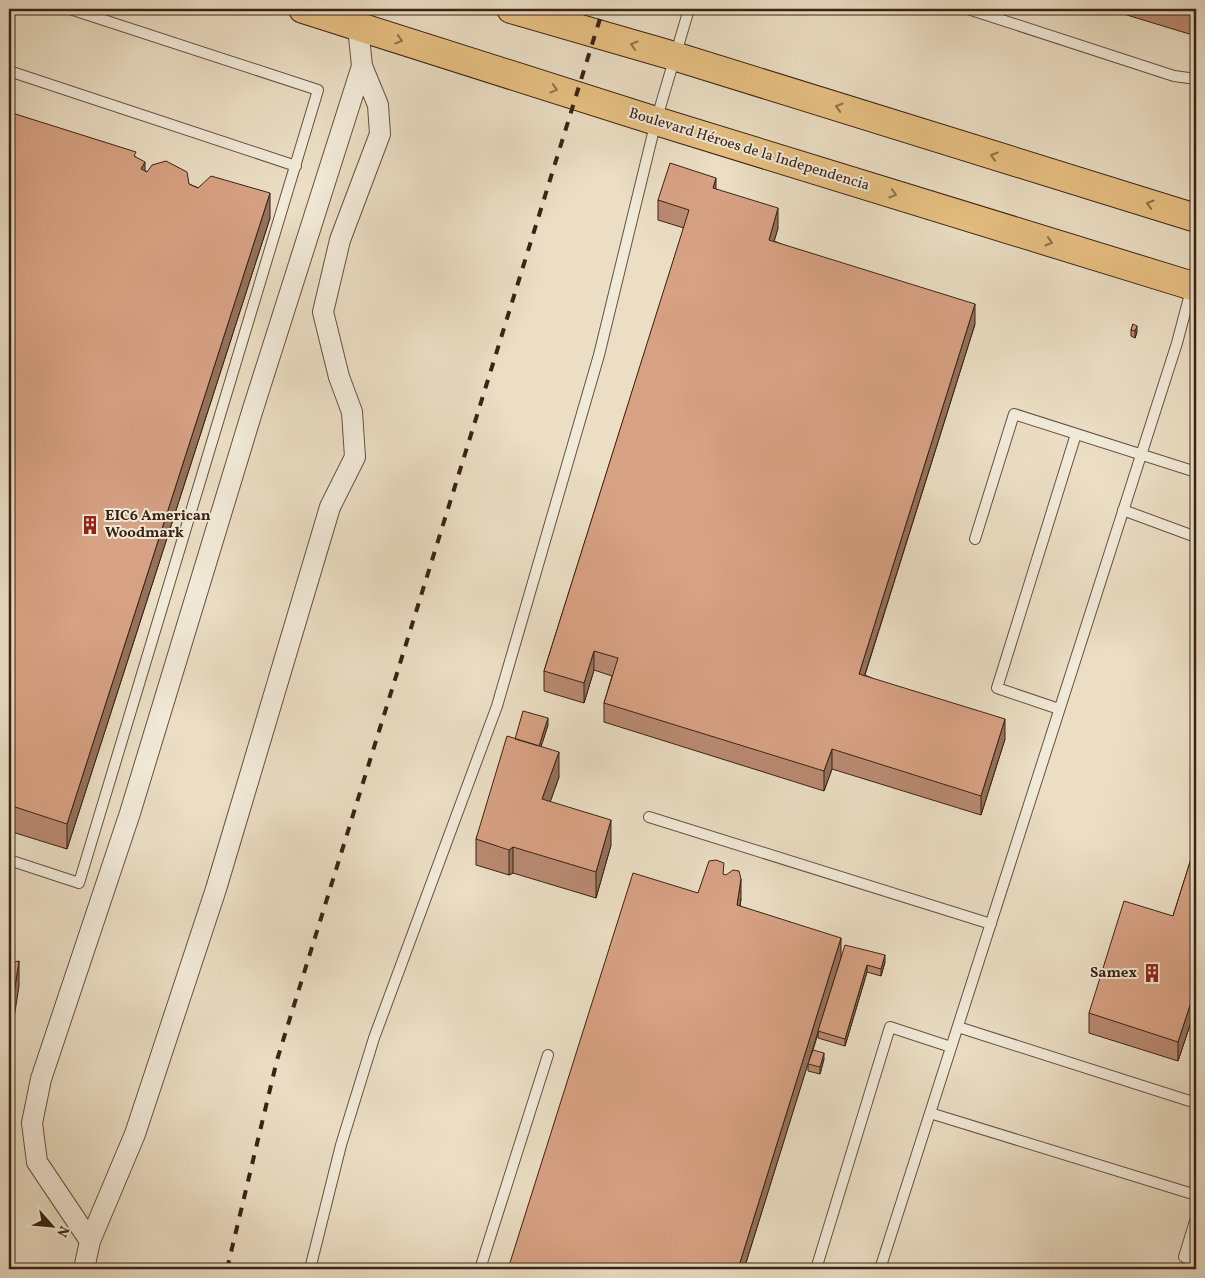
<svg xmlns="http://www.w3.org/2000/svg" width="1205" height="1278" font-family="Vollkorn,serif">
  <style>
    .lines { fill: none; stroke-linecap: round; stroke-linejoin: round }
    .service-casing { stroke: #675140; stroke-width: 12 }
    .minor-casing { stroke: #675140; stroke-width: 22 }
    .primary-casing { stroke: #3b2214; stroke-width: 30 }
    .service { stroke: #f2ead9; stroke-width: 10 }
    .minor { stroke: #f2ead9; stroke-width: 20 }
    .primary { stroke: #e6bf82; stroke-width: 28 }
    .rail { stroke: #3b2214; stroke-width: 4; stroke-dasharray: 9 9; stroke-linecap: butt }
    .wall { fill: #b98a71; stroke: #3b2214 }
    .shaded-wall { fill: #96715c; stroke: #3b2214 }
    .building { fill: #d7a183; stroke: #3b2214 }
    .oneway { stroke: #90704b }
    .labels { text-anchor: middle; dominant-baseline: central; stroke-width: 4; stroke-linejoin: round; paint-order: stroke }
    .street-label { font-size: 15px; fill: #3b2214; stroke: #f2ead9 }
    .poi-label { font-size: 15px; font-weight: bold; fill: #3b2214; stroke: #f2ead9; text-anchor: start }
  </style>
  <rect width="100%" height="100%" fill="#ebdec4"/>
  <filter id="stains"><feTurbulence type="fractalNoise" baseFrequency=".004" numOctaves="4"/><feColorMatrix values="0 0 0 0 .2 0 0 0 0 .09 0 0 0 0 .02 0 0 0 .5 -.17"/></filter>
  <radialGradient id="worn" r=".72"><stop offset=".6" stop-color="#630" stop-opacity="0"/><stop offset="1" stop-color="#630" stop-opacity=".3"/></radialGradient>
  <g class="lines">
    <g class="service-casing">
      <path id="service" d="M968 9 1174 76 1196 79
        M9 71 296 166
        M1123 510 1196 537
        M975 539 1014 414 1196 472
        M1059 709 997 688 1076 434
        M649 817 991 924
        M9 860 79 883 318 90 70 9
        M958 1027 1196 1103
        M930 1113 1196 1195
        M1196 1218 1184 1257 1196 1261
        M310 1269 341 1145 374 1038 497 706 599 355 656 121 689 9
        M480 1269 548 1055
        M816 1269 890 1027 951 1047
        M880 1269 1177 343 1196 271"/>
    </g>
    <g class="minor-casing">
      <path id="minor" d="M90 1241 37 1162 32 1123 41 1079 130 813 252 412 362 66
        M84 1269 90 1241 135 1134 216 889 330 507 355 457 352 412 339 377 323 312 340 240 380 134 378 105 362 66 358 27"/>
    </g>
    <g class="primary-casing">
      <path id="primary" d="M303 9 656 121 1196 287
        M511 9 674 56 1196 218"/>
    </g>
    <use href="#service" class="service"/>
    <use href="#minor" class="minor"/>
    <use href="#primary" class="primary"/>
    <path class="rail" d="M227 1269 277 1060 603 9"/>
  </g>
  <path class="wall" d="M1107 9H1196V36Z
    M9 112 136 157 145 171 189 184 270 218 67 849 9 831Z
    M716 189 778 228 774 241 975 324 865 675 1005 739 981 815 832 769 824 791 604 722V703L612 676 594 670 584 703 544 691V671L684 228 658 220V200Z
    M1133 324 1137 332 1135 338 1131 336V330Z
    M548 725 541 746 559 777 550 802 611 845 596 898 513 873 509 875 476 865V839L515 739Z
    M1196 843V1010H1195L1178 1061 1089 1033V1013L1173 916Z
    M724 874 741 899 740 906 841 958 885 962 881 976 867 972 845 1046 818 1038V1031L826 1008 813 1050 824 1059 820 1074 808 1071V1064L812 1050 744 1269H508L698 893Z"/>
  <path class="shaded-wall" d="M145 162V187L141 169Z
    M716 178V197L713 188Z
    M270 193V218L67 849V824Z
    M778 208V228L769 259V240Z
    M975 304V324L859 693V674Z
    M1137 326V332L1135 338V331Z
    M594 651V670L584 703V683Z
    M548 718V725L535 766V759Z
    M1005 719V739L981 815V796Z
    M832 749V769L824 791V771Z
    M559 752V777L542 825V799Z
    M611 820V845L596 898V872Z
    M513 847V873L509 875V850Z
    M741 879V899L737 925V905Z
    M841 938V958L744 1269H738Z
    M885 955V962L881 976V969Z
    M19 961V986L9 1050V1025Z
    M867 965V972L845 1046V1039Z
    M1195 990V1010L1178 1061V1042Z
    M824 1053V1059L820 1074V1067Z"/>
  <path class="building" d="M9 112 136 152 134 156 145 162 141 169 147 172 152 165 166 161 187 172 189 184 198 188 211 176 270 193 67 824 9 805Z
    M670 163 716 178 713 188 778 208 769 240 975 304 859 674 1005 719 981 796 832 749 824 771 604 703 618 658 594 651 584 683 544 671 689 210 658 200Z
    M1133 324 1137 326 1135 331 1131 330Z
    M523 711 548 718 539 746 515 739Z
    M507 736 559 752 542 799 611 820 596 872 513 847 509 850 476 839Z
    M1196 843V991L1195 990 1178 1042 1089 1013 1124 901 1173 916Z
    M716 860 724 863 723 874 726 875 733 870 739 871 741 879 737 905 841 938 738 1269H508L633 873 698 893 709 861Z
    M845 945 885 955 881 969 867 965 845 1039 818 1031Z
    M19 961 9 1025V963Z
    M813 1050 824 1053 820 1067 808 1064Z"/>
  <defs><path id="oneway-chevron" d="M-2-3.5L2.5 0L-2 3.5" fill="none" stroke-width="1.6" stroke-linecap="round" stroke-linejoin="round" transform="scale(1.25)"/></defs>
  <g class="oneway">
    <use href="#oneway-chevron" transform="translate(399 40) rotate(17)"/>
    <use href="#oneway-chevron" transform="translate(634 45) rotate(-164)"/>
    <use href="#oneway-chevron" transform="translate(554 89) rotate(17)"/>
    <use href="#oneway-chevron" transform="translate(839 107) rotate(-163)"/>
    <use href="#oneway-chevron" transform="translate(994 156) rotate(-163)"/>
    <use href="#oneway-chevron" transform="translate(893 194) rotate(17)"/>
    <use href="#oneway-chevron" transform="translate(1150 204) rotate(-163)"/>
    <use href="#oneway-chevron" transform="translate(1049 242) rotate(17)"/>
  </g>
  <defs>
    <g id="building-bare" transform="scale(1.5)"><path d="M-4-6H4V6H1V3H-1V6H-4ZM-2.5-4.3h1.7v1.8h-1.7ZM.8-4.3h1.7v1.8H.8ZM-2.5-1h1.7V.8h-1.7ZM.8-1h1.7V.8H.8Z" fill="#8f2418" stroke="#f2ead9" stroke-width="2.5" paint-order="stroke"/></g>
  </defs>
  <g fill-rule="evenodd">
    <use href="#building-bare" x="90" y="525"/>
    <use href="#building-bare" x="1152" y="973"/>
  </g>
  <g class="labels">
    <g class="street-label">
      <text transform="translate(749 150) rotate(17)">Boulevard Héroes de la Independencia</text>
    </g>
    <g class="poi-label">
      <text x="105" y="516">EIC6 American<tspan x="105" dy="17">Woodmark</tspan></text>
      <text x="1137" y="973" text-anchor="end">Samex</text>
    </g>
  </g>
  <rect width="1205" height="1278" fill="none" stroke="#ebdec4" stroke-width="30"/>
  <rect x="10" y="10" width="1185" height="1258" fill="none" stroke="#3b2214" stroke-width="2.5"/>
  <rect x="15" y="15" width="1175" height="1248" fill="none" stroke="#3b2214"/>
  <g transform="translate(52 1226) rotate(117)" stroke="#f2ead9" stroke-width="4" paint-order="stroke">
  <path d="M0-4L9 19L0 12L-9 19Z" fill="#3b2214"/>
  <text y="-8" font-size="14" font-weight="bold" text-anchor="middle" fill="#3b2214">N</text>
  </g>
  <rect width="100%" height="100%" filter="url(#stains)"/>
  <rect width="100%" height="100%" fill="url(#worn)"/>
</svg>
